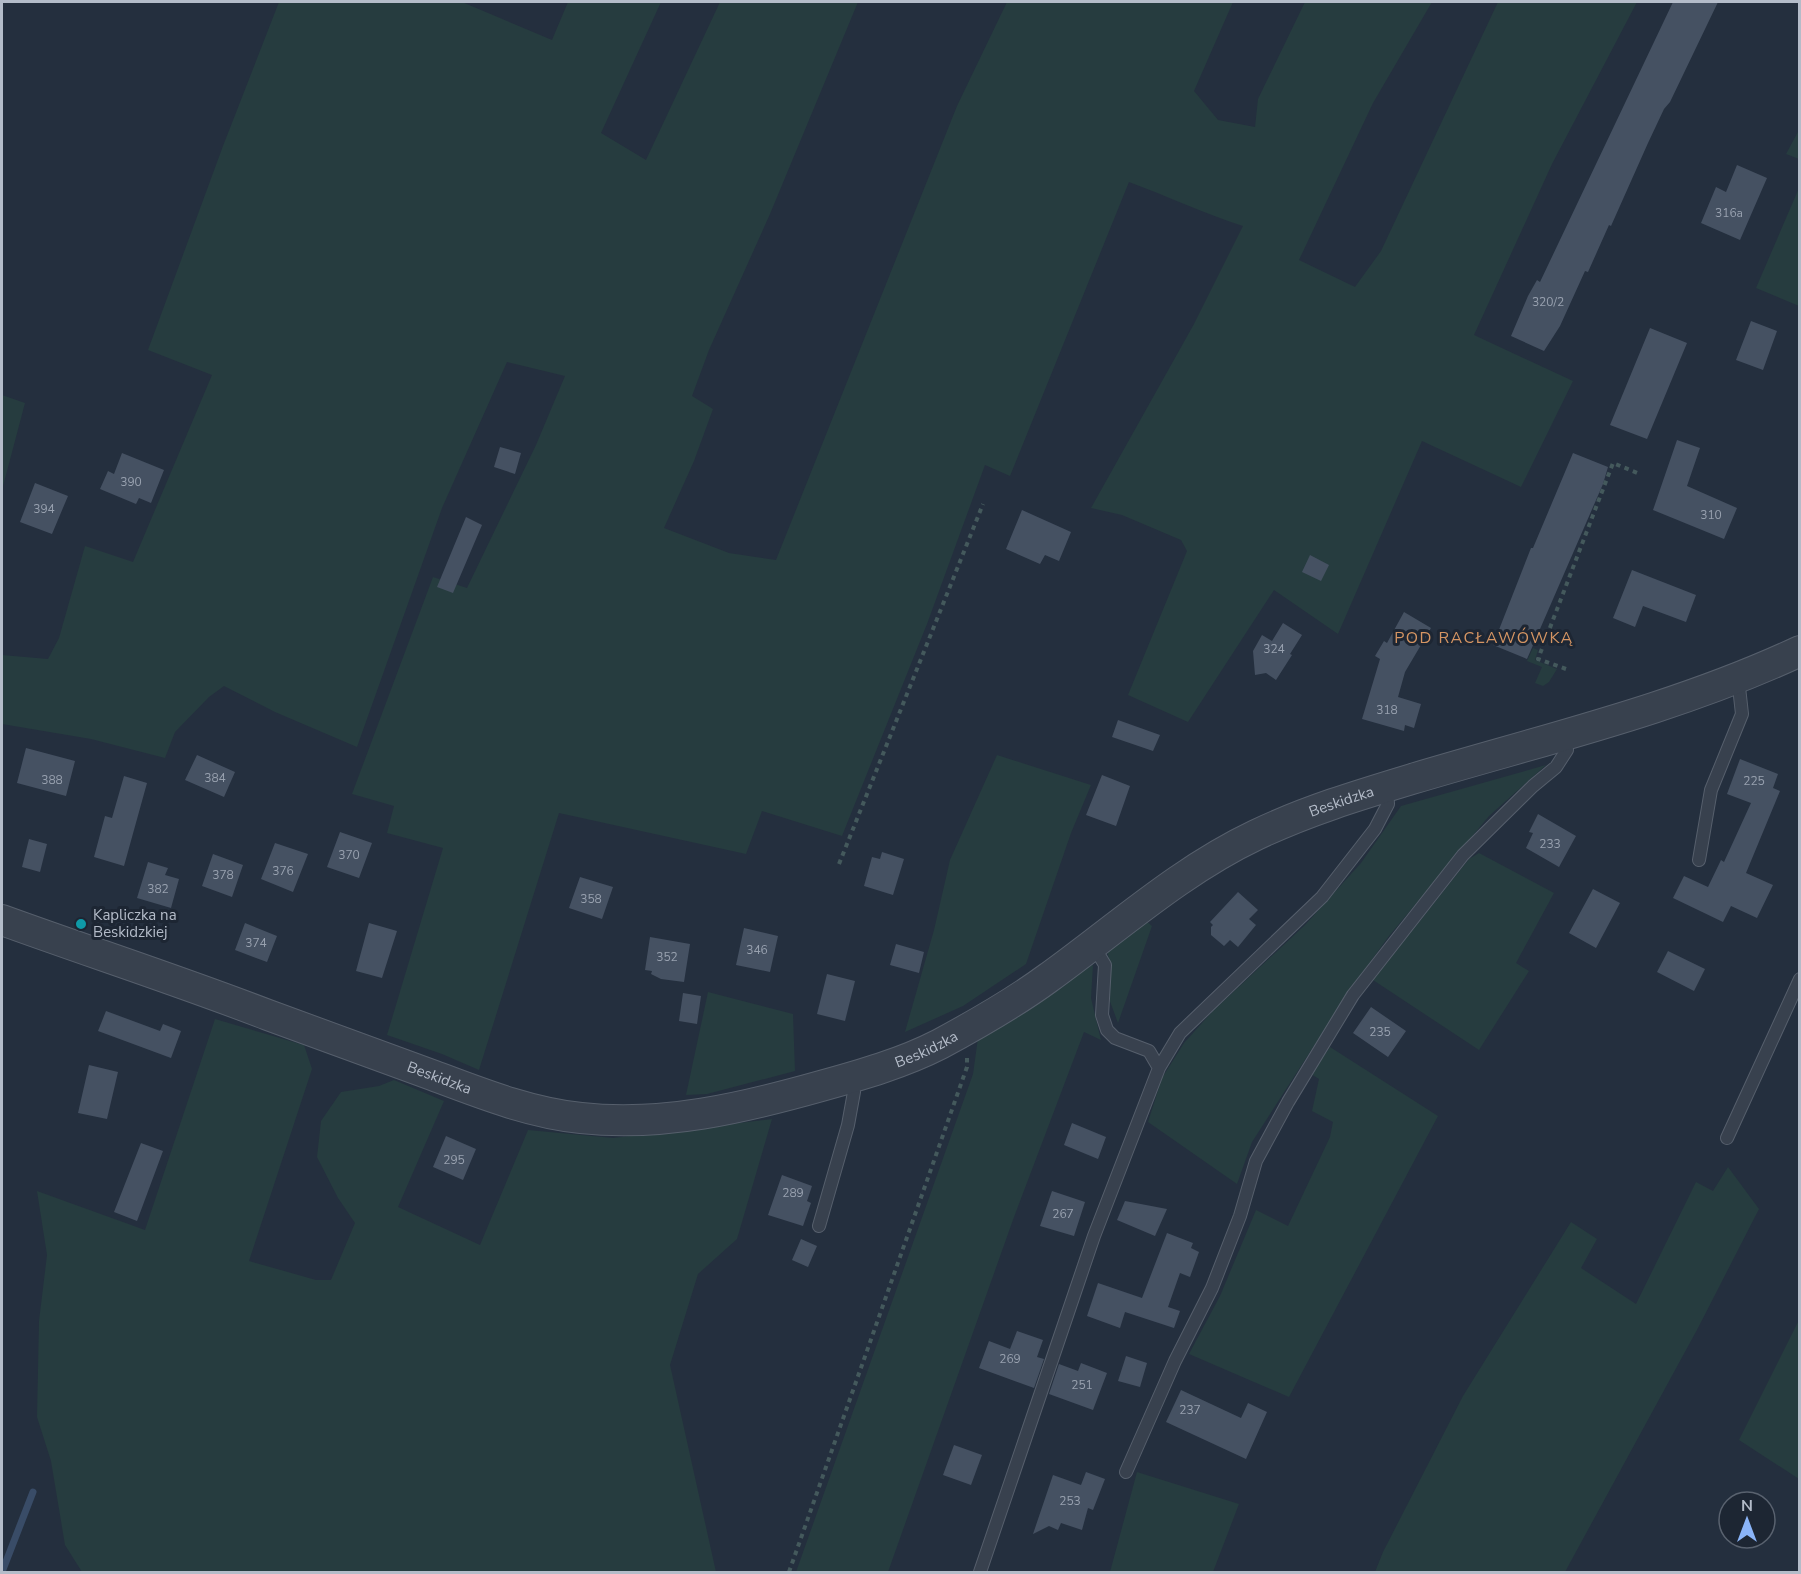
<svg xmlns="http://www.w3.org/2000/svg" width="1801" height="1574" font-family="'Nunito Sans',sans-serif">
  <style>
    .green { fill: #263c3f }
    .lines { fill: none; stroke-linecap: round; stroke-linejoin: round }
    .stream { stroke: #394c67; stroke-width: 7 }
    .building { fill: #455162 }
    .service-casing { stroke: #565f6c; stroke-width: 14 }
    .tertiary-casing { stroke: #565f6c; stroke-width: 32 }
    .path { stroke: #44595c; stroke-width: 4; stroke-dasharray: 4.5 4.5; stroke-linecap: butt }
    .service { stroke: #38414e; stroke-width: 12 }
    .tertiary { stroke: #38414e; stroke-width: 30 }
    .culture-dot { fill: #0f9aa8; stroke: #1d2633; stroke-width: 2 }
    .labels { text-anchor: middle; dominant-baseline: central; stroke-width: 6; stroke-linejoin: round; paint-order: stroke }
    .number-label { font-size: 12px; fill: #98a1af }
    .street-label { font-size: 15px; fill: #b4bcc9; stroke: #1d2633 }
    .poi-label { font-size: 15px; fill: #b4bcc9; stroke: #1d2633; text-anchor: start }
    .neighbourhood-label { font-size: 16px; letter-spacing: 1.5px; fill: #d59563; stroke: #1d2633 }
  </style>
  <rect width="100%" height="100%" fill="#242f3e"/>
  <path class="green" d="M279 2H462L552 40 568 2H661L601 133 646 160 720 2H858L770 214 709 350 692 396 713 409 694 461 664 528 729 553 776 560 957 106 1007 2H1233L1194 91 1218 120 1255 127 1258 99 1305 2H1432L1373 103 1299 260 1355 287 1381 251 1498 2H1637L1552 164 1474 335 1573 381 1521 487 1422 441 1338 634 1274 590 1188 722 1128 695 1187 551 1181 540 1122 515 1091 508 1194 324 1243 226C1205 214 1167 196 1129 182L1010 476 985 465 927 624 842 836 762 811 746 854 559 813 479 1070 442 1054 387 1035 443 848 387 833 394 806 352 794 433 577 467 588 536 445 565 376 507 362 442 508 357 747 275 712 224 686 209 697 175 732 165 758 91 739 2 724V655L48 659 59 638 85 546 133 562 212 375 148 350 223 146Z
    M1799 130V159L1786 154Z
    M1799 188 1800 306H1799L1756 288Z
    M2 395 25 403 2 490Z
    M1533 648 1538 650 1535 660 1557 669 1549 682 1543 686 1535 683 1542 667 1527 661Z
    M997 755 1091 785 1071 833 1026 964 963 1006 905 1032 934 930 950 860Z
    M1546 765 1489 816 1389 936 1352 987 1252 1142 1237 1184 1148 1122 1162 1078 1184 1043 1212 1012 1305 925 1361 863 1401 806Z
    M1479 853 1554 893 1516 963 1529 971 1479 1050 1373 980 1469 859Z
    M1145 920 1152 926 1118 1023 1108 996 1111 967 1107 951Z
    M1093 965 1091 998 1101 1040 1084 1032 1014 1217 888 1572H796L973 1074 978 1038 1076 972Z
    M708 992 793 1014 795 1071 707 1094 686 1095Z
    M215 1019 304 1045 312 1069 249 1261 316 1280H331L355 1223 338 1198 317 1157 321 1121 341 1092 379 1086 394 1080 444 1101 398 1207 480 1245 528 1130 613 1138 772 1119 737 1239 698 1274 670 1365 716 1572H82L65 1545 51 1461 37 1417 39 1321 47 1255 37 1191 145 1230Z
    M1330 1047 1438 1116 1289 1397 1189 1354 1220 1296 1256 1210 1288 1226 1330 1137 1333 1122 1312 1111 1319 1079 1311 1074Z
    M1728 1167 1759 1209 1698 1328 1565 1572H1375L1383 1552 1463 1396 1571 1222 1597 1239 1581 1268 1636 1304 1696 1182 1713 1191Z
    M1799 1320V1479L1739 1440Z
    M1137 1472 1239 1504 1213 1572H1110Z"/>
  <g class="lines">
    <path class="stream" d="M2 1572 33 1492"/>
  </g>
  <path class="building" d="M1673 2H1718L1670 102 1664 109 1648 143 1611 226 1609 225 1588 272 1585 271 1560 326 1544 351 1511 336 1528 296 1537 280 1540 282Z
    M1737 165 1767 178 1740 240 1701 223 1716 187 1726 192Z
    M1751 321 1777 331 1763 370 1736 360Z
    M1650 328 1687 343 1647 439 1610 425Z
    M1677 440 1700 448 1687 486 1737 508 1724 539 1653 510Z
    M500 447 521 453 515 474 494 467Z
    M122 453 164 470 151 503 139 498 136 504 100 489 108 471 114 474Z
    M1573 453 1608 467 1603 484 1527 659 1493 645 1531 548H1533Z
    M35 483 68 496 52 534 20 522Z
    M1022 510 1071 532 1059 561 1045 555 1040 564 1006 549Z
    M466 517 482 525 453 593 437 587Z
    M1310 555 1329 565 1321 581 1302 572Z
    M1632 570 1696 595 1686 622 1643 606 1635 627 1613 618Z
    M1404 612 1431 628 1405 672 1398 697 1421 704 1414 728 1405 725 1404 731 1362 719 1380 659 1375 656 1384 641 1387 643Z
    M1283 623 1302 635 1290 654 1292 655 1276 680 1266 673 1255 675 1253 651 1262 635 1272 641Z
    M1118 720 1160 735 1153 751 1112 737Z
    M26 748 75 761 66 796 17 783Z
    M197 755 235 772 224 797 185 780Z
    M1740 759 1778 774 1773 788 1780 791 1746 873 1773 885 1757 918 1731 906 1723 922 1673 898 1684 876 1708 887 1721 860 1724 862 1751 803 1727 794Z
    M1102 775 1130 786 1116 826 1086 815Z
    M124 776 147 783 124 866 94 857 105 816 112 818Z
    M1538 814 1576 836 1559 867 1526 848 1533 833 1529 832Z
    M340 832 372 843 359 878 327 867Z
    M29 839 47 844 40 872 22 867Z
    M275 843 308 854 293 892 261 879Z
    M882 852 904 859 893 895 864 886 872 857 880 859Z
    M213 854 243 865 232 897 202 886Z
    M148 862 168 868 165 875 179 879 171 908 137 898Z
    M580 877 613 887 602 919 569 908Z
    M1593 889 1620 903 1596 948 1569 933Z
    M1238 892 1258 910 1249 919 1256 925 1238 947 1230 940 1224 946 1211 935V927L1213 925 1210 922Z
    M245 923 277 936 267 962 235 950Z
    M369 923 397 931 382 978 356 971Z
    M744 928 778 936 770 972 736 965Z
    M650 937 690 944 684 982 661 979 651 974 652 971 645 970Z
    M896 944 924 952 919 973 890 965Z
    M1668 951 1705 969 1694 991 1657 972Z
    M827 974 855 981 845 1021 817 1014Z
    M683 993 701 996 697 1024 679 1021Z
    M1371 1007 1406 1031 1388 1057 1353 1033Z
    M106 1011 160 1031 163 1024 181 1031 171 1058 98 1031Z
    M89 1065 118 1072 107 1119 78 1113Z
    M1072 1123 1106 1137 1098 1159 1064 1145Z
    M446 1136 476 1149 463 1180 433 1167Z
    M141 1143 163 1151 137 1221 114 1212Z
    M782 1175 812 1186 807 1201 811 1203 803 1226 768 1215Z
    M1052 1191 1085 1202 1074 1236 1040 1226Z
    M1125 1201 1167 1209 1155 1236 1117 1220Z
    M1167 1233 1193 1243 1191 1248 1199 1252 1190 1277 1180 1273 1168 1307 1180 1311 1174 1328 1125 1312 1120 1328 1087 1316 1098 1283 1142 1298Z
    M801 1239 817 1246 808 1267 792 1260Z
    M1017 1331 1043 1340 1037 1357 1044 1359 1034 1388 979 1368 989 1341 1010 1349Z
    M1126 1356 1147 1363 1140 1387 1118 1381Z
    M1081 1363 1107 1373 1093 1410 1049 1394 1059 1364 1078 1371Z
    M1181 1390 1241 1418 1248 1403 1267 1412 1246 1459 1166 1422Z
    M954 1445 982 1455 971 1485 943 1475Z
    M1086 1472 1105 1479 1093 1510 1088 1508 1082 1530 1061 1523 1058 1530 1049 1526 1033 1534 1053 1475 1081 1485Z"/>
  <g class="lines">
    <g class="service-casing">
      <path id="service" d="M1699 860 1711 790 1742 714 1738 678
        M1093 945 1105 965 1102 1015 1107 1030 1115 1038 1149 1051 1159 1068
        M1727 1138 1800 979
        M819 1226 848 1125 854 1092 851 1079
        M1126 1472 1175 1361 1212 1288 1240 1216 1256 1161 1288 1102 1353 995 1463 855 1533 786 1556 767 1567 750 1565 736
        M980 1572 1094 1236 1159 1068 1180 1033 1322 897 1375 829 1388 804 1387 787"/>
    </g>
    <g class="tertiary-casing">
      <g id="tertiary">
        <path id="s1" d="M2 920C90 952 180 981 268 1015 322 1035 377 1055 432 1075 480 1093 530 1113 581 1118 663 1127 743 1108 821 1086 861 1075 903 1063 940 1044 977 1024 1014 1003 1048 978 1116 929 1180 871 1256 835 1306 811 1359 795 1412 779 1542 740 1676 709 1800 651"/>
      </g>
    </g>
    <path class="path" d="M1566 669 1538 659 1613 463 1640 474
      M839 864 983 504
      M789 1572 967 1067V1058"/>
    <use href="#service" class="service"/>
    <use href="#tertiary" class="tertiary"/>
  </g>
  <circle class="culture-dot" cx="81" cy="924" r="6"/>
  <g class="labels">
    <g class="number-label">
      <text x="1729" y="213">316a</text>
      <text x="1548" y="302">320/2</text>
      <text x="131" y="482">390</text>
      <text x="44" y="509">394</text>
      <text x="1711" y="515">310</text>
      <text x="1274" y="649">324</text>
      <text x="1387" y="710">318</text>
      <text x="215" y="778">384</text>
      <text x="52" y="780">388</text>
      <text x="1754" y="781">225</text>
      <text x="1550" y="844">233</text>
      <text x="349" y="855">370</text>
      <text x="283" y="871">376</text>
      <text x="223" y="875">378</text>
      <text x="158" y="889">382</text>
      <text x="591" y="899">358</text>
      <text x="256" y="943">374</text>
      <text x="757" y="950">346</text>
      <text x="667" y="957">352</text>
      <text x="1380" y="1032">235</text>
      <text x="454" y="1160">295</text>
      <text x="793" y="1193">289</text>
      <text x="1063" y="1214">267</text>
      <text x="1010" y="1359">269</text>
      <text x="1082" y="1385">251</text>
      <text x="1190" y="1410">237</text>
      <text x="1070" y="1501">253</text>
    </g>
    <g class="street-label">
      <text stroke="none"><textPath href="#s1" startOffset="1454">Beskidzka</textPath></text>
      <text stroke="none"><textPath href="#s1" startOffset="968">Beskidzka</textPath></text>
      <text stroke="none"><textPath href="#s1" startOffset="465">Beskidzka</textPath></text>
    </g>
    <g class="poi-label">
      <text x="93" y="915">Kapliczka na<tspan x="93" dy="17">Beskidzkiej</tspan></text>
    </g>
    <g class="neighbourhood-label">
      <text x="1484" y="638">POD RACŁAWÓWKĄ</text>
    </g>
  </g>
  <rect width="1801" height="1574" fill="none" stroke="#b4bcc9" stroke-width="6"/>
  <g transform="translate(1747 1520)"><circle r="28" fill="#1d2633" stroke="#59626f" stroke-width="1.5"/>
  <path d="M0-4.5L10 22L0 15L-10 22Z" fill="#8ab4f8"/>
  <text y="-9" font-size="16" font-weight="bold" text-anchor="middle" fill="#b4bcc9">N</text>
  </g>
</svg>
